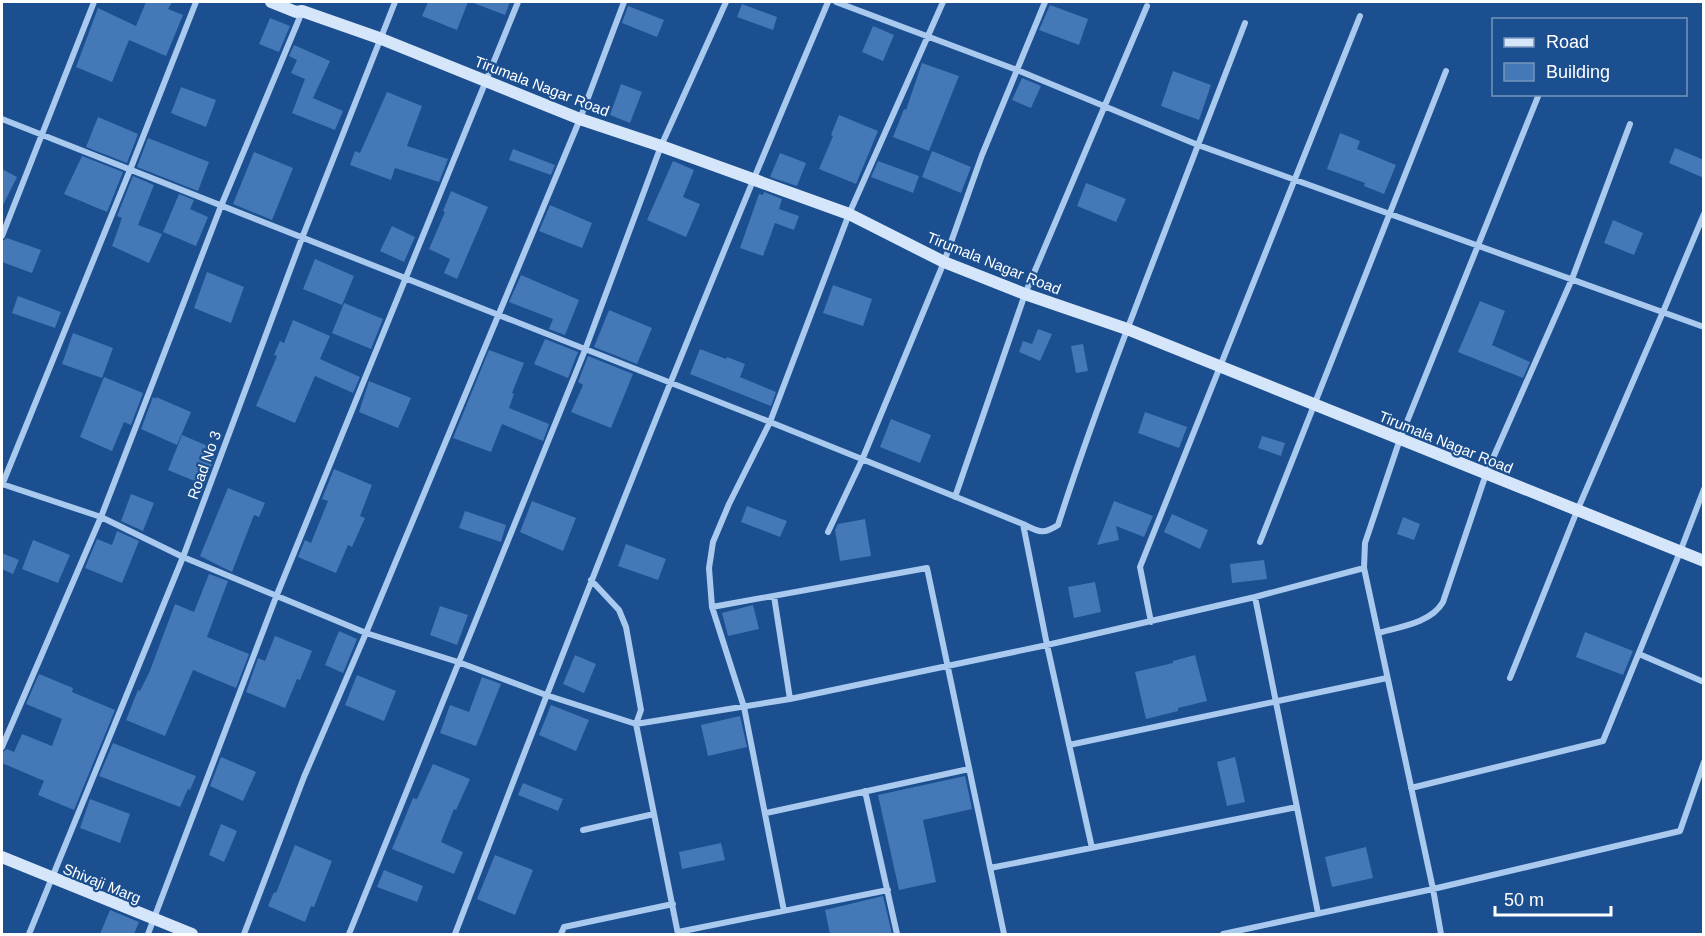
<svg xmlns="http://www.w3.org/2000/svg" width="1705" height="936" font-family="Helvetica,sans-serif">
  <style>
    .building { fill: #4478b7 }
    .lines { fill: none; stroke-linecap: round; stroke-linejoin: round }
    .street { stroke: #a9c9ee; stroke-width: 6 }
    .secondary { stroke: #d6e6fa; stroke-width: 12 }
    .labels { text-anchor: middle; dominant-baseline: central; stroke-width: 4.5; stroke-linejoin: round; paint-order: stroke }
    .street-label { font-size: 15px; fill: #fff; stroke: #1b4f8f }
  </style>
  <rect width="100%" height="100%" fill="#1b4f8f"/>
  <path class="building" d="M146 2H172L168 9 183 15 166 56 129 40 112 82 76 67 98 8 136 26Z
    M428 2H468L457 30 422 16Z
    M471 2H510L505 15Z
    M742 4 777 17 773 30 737 17Z
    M1050 5 1088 19 1079 45 1039 30Z
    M628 6 664 20 657 37 622 23Z
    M270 18 290 26 279 52 259 44Z
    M873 26 894 35 883 61 862 52Z
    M294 45 330 61 313 98 343 111 335 130 292 113 305 79 291 73 297 60 289 56Z
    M922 63 959 76 929 151 893 137 904 109 906 110Z
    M1173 71 1211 85 1199 120 1161 106Z
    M1022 78 1041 86 1031 108 1012 100Z
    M621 84 642 92 630 123 610 115Z
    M181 87 216 100 206 127 171 113Z
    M387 92 422 106 407 146 448 159 439 182 395 168 391 180 350 165 355 151 360 153Z
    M839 115 878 131 856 184 819 169 833 136 831 135Z
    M98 117 138 134 127 163 86 147Z
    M1340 133 1360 141 1357 149 1396 165 1384 194 1364 186 1365 183 1327 169Z
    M148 138 209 162 198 191 137 167Z
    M1675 148 1704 160V178L1669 163Z
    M513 149 555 165 551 175 509 160Z
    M932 151 971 167 961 193 922 177Z
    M254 152 293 168 272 220 233 204Z
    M780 153 806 163 797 186 770 177Z
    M82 156 123 172 107 212 64 194Z
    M673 161 694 170 683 197 700 204 686 237 647 220Z
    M878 161 919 176 913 193 871 177Z
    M2 169 17 177 2 207Z
    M133 176 154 185 138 225 162 234 149 263 112 246 122 218 117 216Z
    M1086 183 1126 199 1116 222 1077 206Z
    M451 191 488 207 457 279 444 273 450 259 429 249 445 212 443 211Z
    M764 192 782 199 779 209 799 216 794 230 775 223 763 256 740 248 759 194 763 195Z
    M179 194 194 200 190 209 208 217 196 246 163 232Z
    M550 205 592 223 582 248 539 231Z
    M1613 220 1643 233 1634 255 1604 243Z
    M392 226 415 237 404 262 380 251Z
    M7 238 41 250 32 273 2 262V241Z
    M315 259 354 276 342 305 303 289Z
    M207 272 244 287 231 323 194 308Z
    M521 275 579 300 565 335 549 329 553 319 509 302Z
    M833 285 872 299 863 326 823 313Z
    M18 296 61 312 55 328 12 313Z
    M1480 301 1505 311 1492 345 1530 362 1523 378 1458 352Z
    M344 303 383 319 371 349 332 333Z
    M609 310 652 328 637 364 594 347Z
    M293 320 330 336 320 359 360 377 353 393 315 376 295 423 256 406 277 356 274 355 280 341 284 343Z
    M1038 329 1052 334 1040 361 1019 352 1023 341 1032 344Z
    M73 333 113 348 102 378 62 364Z
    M545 339 578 352 568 378 534 364Z
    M1083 344 1088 371 1076 373 1071 346Z
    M700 349 726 359 727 357 745 364 740 377 776 392 771 406 690 374Z
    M489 350 524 363 512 393 514 394 509 408 549 424 543 441 502 424 491 452 453 438Z
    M588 356 633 374 611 428 571 412 583 385 578 382Z
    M104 377 143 393 131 425 124 422 112 451 80 437Z
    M369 381 411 398 398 428 359 412Z
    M153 397 156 399V397L191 412 177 445 141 429Z
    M1145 412 1187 427 1179 448 1138 433Z
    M891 419 931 435 920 463 880 447Z
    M182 435 217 450 204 485 168 470Z
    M1262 436 1285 443 1281 456 1258 448Z
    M334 469 372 485 360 516 365 518 352 547 348 545 336 573 298 557 305 540 311 543 328 501 322 499Z
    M228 488 265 503 259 517 254 515 232 572 200 556Z
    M131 494 154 503 143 531 121 521Z
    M532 501 576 518 563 551 520 532Z
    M1114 501 1153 516 1144 537 1116 526 1119 540 1097 545Z
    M747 506 787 521 780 537 741 522Z
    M465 511 506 525 501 542 459 528Z
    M1172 514 1208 530 1200 549 1164 532Z
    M1403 517 1420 524 1414 540 1397 534Z
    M865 519 871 556 840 561 835 530 838 524Z
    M117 531 139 541 122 583 85 568 97 539 112 545Z
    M33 540 70 555 58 583 22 569Z
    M626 544 666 559 658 580 618 566Z
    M2 553 19 560 13 574 2 569Z
    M1264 560 1267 579 1232 583 1230 564Z
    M209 574 228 581 207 637 249 654 236 688 193 670 165 736 126 720 138 690 140 691 149 673 175 604 194 612Z
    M1095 582 1101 612 1074 618 1068 587Z
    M753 605 759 629 728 636 722 613Z
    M440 606 468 615 457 645 430 635Z
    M339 631 357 639 343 673 325 665Z
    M1585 632 1633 651 1623 675 1576 657Z
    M275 636 312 651 300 680 297 679 285 708 246 692 258 658 265 661Z
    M575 655 596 664 584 693 563 684Z
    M1195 655 1207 701 1178 708V711L1146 719 1135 672 1173 663V661Z
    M39 674 73 688 72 692 115 710 74 810 38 795 44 781 2 763V752L7 749 14 752 22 734 52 746 62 719 26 704Z
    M357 675 396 691 384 721 345 705Z
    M482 677 501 684 476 746 440 733 450 705 469 712Z
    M551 705 589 720 576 751 539 735Z
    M740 716 747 747 708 756 701 725Z
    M113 743 196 776 190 790 188 789 180 807 99 776Z
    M221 757 256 772 243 801 210 786Z
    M1235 757 1245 802 1227 806 1217 762Z
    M433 764 470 779 456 810 454 809 441 842 463 852 454 874 392 849 413 798 417 799Z
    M965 776 972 809 923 820 936 882 899 890 878 795Z
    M523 783 563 799 558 811 518 795Z
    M90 799 130 814 120 843 80 828Z
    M221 824 237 831 224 862 209 855Z
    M721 843 725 860 682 869 679 852Z
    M295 845 332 861 314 907 311 906 305 922 268 906 274 892 276 893Z
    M1366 847 1373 878 1332 887 1325 857Z
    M495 855 533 870 515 915 477 899Z
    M384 870 423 886 417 902 377 887Z
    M883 896 892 934H830L825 910Z
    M110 910 139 922 134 934H100Z"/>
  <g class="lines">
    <path class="street" d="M836 2 1017 70 1198 145 1245 23
      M2 119 770 422 1023 524
      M2 236 94 2
      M2 484 101 517 183 557 366 633 458 662 546 695 636 724 790 699 1047 645 1255 597 1364 568
      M2 485 130 170 196 2
      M955 497 1025 294 1147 6
      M828 532 862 460 944 262 982 155 1045 2
      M1260 542 1446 71
      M591 580 619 610 626 627 641 710 636 724 678 934
      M774 596 790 699
      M1255 597 1318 913
      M712 607 709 568 713 542 729 504 770 422 849 214 943 2
      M1151 622 1140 567 1360 16
      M1378 633C1400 627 1431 623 1443 602L1486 474 1572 279 1630 124
      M1639 654 1704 682
      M1510 678 1577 511 1663 312 1704 214
      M1069 745 1387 678
      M2 747 101 517 221 206 302 12
      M1411 788 1603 741 1680 552 1704 489
      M865 791 897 934
      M766 813 969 769
      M583 830 654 814
      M1092 848 1047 645 1023 524C1039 532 1043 535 1058 525 1099 397 1150 271 1198 145L1704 327
      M990 868 1297 807
      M784 911 744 707 712 607 927 568 1004 934
      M678 932 888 890
      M29 934 183 557 302 238 395 2
      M148 934 276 597 518 2
      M244 934 304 777 366 633 580 119 624 2
      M349 934 585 350 661 146 726 2
      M455 934C574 621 697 310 828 2
      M561 934 564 927 673 904
      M1223 934 1433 889 1680 831 1704 762
      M1441 934 1433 889 1364 568 1365 543 1400 439 1539 94"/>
    <path class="secondary" d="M271 2 296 12 302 11 379 38 580 119 661 146 849 214 944 262 1025 294 1127 329 1704 561
      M2 857 192 934"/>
  </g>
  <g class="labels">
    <g class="street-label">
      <text transform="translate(542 86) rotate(21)">Tirumala Nagar Road</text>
      <text transform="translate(994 263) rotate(22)">Tirumala Nagar Road</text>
      <text transform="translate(1446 442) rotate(22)">Tirumala Nagar Road</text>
      <text transform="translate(204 465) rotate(-70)">Road No 3</text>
      <text transform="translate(102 883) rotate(22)">Shivaji Marg</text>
    </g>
  </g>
  <rect width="1705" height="936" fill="none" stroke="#ffffff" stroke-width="6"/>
  <rect x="1492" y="18" width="195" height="78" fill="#1b4f8f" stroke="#7695bc" stroke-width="1.5"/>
  <rect x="1504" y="38" width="30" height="9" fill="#d6e6fa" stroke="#7695bc" stroke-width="1.5"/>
  <text x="1546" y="48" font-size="18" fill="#ffffff">Road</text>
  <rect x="1504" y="63" width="30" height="18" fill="#4478b7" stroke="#7695bc" stroke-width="1.5"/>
  <text x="1546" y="78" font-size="18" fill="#ffffff">Building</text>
  <path d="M1495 906v9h116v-9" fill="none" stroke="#ffffff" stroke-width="3"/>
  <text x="1504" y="906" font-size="18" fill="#ffffff" stroke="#1b4f8f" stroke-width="4.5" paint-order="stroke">50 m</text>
</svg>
